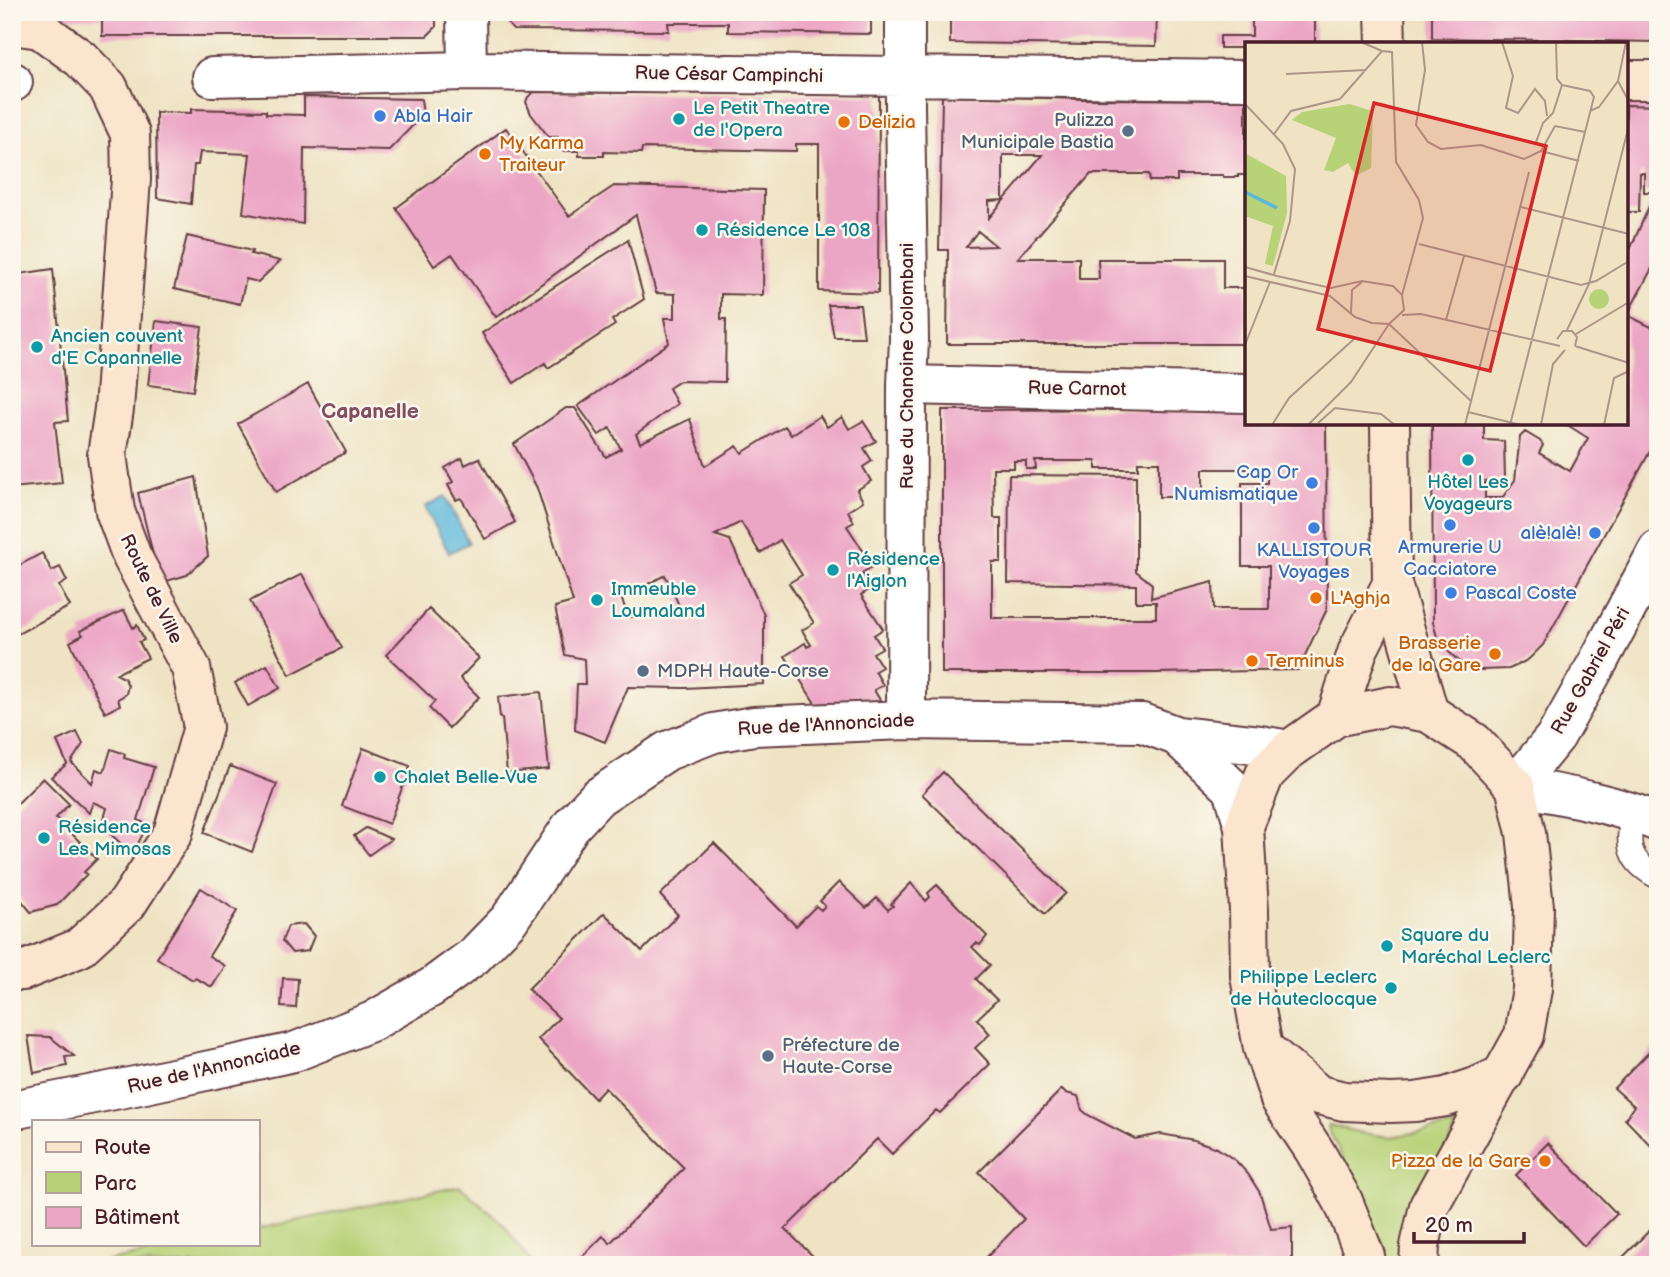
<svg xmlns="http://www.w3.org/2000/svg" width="1670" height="1277" font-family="'Balsamiq Sans',sans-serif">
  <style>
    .green { fill: #b8d278; stroke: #817852; stroke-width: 2 }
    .water { fill: #5cb8da; stroke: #536c82; stroke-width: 2 }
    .building { fill: #eca6c5; fill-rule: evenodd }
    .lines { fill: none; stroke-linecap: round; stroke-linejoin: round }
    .lane-casing { stroke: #633c42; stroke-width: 26 }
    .street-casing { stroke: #633c42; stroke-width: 42 }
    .secondary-casing { stroke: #633c42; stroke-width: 42 }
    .lane { stroke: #fff; stroke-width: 23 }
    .street { stroke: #fff; stroke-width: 38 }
    .secondary { stroke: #fbe5cf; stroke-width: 38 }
    .shop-dot { fill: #3f7fe0; stroke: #fbf7ec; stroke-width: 2.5 }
    .culture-dot { fill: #0f9aa8; stroke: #fbf7ec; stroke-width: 2.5 }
    .food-dot { fill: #e8710a; stroke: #fbf7ec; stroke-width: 2.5 }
    .service-dot { fill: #5c6f8a; stroke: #fbf7ec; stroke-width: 2.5 }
    .labels { text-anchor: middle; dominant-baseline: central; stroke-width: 5; stroke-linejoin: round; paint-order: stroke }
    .street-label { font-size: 19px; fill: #4a1f2b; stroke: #fbf7ec }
    .culture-label { font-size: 19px; fill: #0d838f; stroke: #fbf7ec; text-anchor: start }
    .shop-label { font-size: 19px; fill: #366cbe; stroke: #fbf7ec; text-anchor: start }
    .service-label { font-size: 19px; fill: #4e5e75; stroke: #fbf7ec; text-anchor: start }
    .food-label { font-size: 19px; fill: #c56008; stroke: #fbf7ec; text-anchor: start }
    .neighbourhood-label { font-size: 21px; font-weight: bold; fill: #834e61; stroke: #fbf7ec }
    .inset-river { fill: none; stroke: #5cb8da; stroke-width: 3.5 }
    .inset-road { fill: none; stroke: #ad9587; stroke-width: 2 }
    .view { fill: #d62828; fill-opacity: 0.15; stroke: #d62828; stroke-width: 3.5 }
    .inset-edge { fill: none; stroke: #4a1f2b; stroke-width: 3.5 }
  </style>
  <rect width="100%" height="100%" fill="#fbf7ec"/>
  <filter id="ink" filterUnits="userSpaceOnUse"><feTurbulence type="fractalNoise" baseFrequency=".0143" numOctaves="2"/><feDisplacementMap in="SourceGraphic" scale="14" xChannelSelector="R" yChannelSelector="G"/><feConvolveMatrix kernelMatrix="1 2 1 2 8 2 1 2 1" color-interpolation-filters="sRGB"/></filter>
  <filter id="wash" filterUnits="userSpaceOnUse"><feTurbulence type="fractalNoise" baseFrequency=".00686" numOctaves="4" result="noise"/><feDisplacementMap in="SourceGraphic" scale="28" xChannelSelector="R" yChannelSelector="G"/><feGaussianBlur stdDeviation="1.57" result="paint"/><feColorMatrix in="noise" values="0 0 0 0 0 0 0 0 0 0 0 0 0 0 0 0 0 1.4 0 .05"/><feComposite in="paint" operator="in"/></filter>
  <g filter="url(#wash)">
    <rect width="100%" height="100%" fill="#efe3c4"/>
    <path class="green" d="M1328 1125 1362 1133 1390 1137 1456 1126 1407 1265H1381L1354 1186 1337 1146 1329 1131Z
      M460 1186 502 1223 533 1265H91L190 1244H257V1229Z"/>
    <path class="water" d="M445 496 469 543 449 553 425 507Z"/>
    <g id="blocks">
      <path class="building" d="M65 12H436V27L427 36H102V18H64Z
        M504 12H871V34L728 32V23H668L669 31 513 30 504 19Z
        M950 12H1157L1156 46 950 43Z
        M1252 12H1315V44H1246V48H1220V36H1252Z
        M1432 12H1658V42L1432 38Z
        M534 92 879 95 878 293 819 291V144H796V151L642 148 641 153 604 152V156H579V151H563L559 148 558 137H549L531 114 526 102 528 97Z
        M942 96 1088 99 1246 100V175H1238V177H1223V175H1177V181H1150L1149 174H1091L1018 258H1079V279H1099L1098 259H1223V288H1246V344H947L948 250H939ZM1003 155H1042L989 218V201L1003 200ZM978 231 996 246 966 247Z
        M304 97 421 99 423 115 389 150 304 148 303 224 243 213 250 154 200 152 198 165H194L191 204 157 198 156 112 191 113V109L228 110 266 111V114L304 115Z
        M1626 105 1658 106V257L1627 315 1653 328 1658 319V437L1543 645 1529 659 1518 665 1509 669 1481 670 1461 663 1449 652 1437 637 1433 622 1432 424H1484V440L1504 441 1505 480 1485 481V498H1502L1515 480 1520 437 1525 432 1540 441 1543 445 1539 453 1570 471 1588 438 1566 424H1626V259L1651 202V192H1644V173H1640L1639 212H1626Z
        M506 128 569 216 614 186 764 190 763 295 721 294V319H726L725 382 680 381 669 388 677 404 636 434 640 443 690 419 705 466 737 446 742 453 785 426 791 435 820 416 827 427 842 417 849 429 863 421 876 441 864 448 872 461 863 467 871 481 857 490 863 501 848 511 854 522 847 526 873 566 862 573 872 588 861 595 883 629 874 635 882 648 873 653 882 667 875 671 883 685 874 690 880 700 853 717 820 711 785 656 805 643 807 647 811 645 802 630 814 623 789 583 802 575 780 540 760 553 741 522 715 535 730 540 764 615V684L684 688 628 687 605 742 575 730 577 684H585L584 659 565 655 555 607 573 602 537 488 514 444 566 408H575L606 457 621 449 610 428 599 435 578 406 669 343 664 318H675V294L656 293 636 215 496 317 452 254 434 266 396 208ZM665 575 684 616 629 617 621 598Z
        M187 236 252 251 251 254 280 261 258 282 246 279 240 304 174 289Z
        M628 240 644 299 612 320 615 325 548 368 545 363 514 383 482 333Z
        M53 269 68 421 55 422 62 483 12 488V275Z
        M828 305H860L864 337H834Z
        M156 321 202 327 193 391 148 385Z
        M308 384 346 452 276 492 238 424Z
        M1246 409 1247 424H1326L1327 609 1298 670 1156 673H942V410ZM1014 461H1026V469H1036L1035 461H1096V469H1138V462H1159V497H1203V469H1267V483H1242V566H1269V609H1214L1213 582 1151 598 1152 584 1136 571V476L1009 475 1008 583 1136 585V602H1156V618H992V562H1001V518H994L993 468H1014Z
        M462 458 465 465 479 458 515 522 485 539 461 498 456 500 448 485 453 482 445 468Z
        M196 477 208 556 187 575 160 583 138 493Z
        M42 553 52 571 60 567 67 581 59 586 70 606 16 635 12 628V569Z
        M302 574 342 648 290 675 250 601Z
        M429 609 479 658 460 678 479 697 449 728 429 708 435 701 386 655Z
        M124 610 133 628 137 625 144 640 139 642 148 658 116 674 124 678 128 685 126 694 118 699 120 705 105 713 70 642 83 635 80 631Z
        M267 665 280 688 248 706 235 683Z
        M541 692 549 769 507 773 502 718H500L498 697Z
        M77 732 83 744 71 762 92 783 96 769 104 772 111 749 125 754 124 758 154 767 138 820 148 825 132 854 102 826 107 808 93 802 89 813 51 777 67 764 57 741Z
        M363 748 410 766 389 824 342 806Z
        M230 766 277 784 252 852 204 833Z
        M943 772 1066 893 1045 914 922 794Z
        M43 778 69 804 56 818 97 859 84 872 87 874 57 905 31 912 12 889V809Z
        M366 828 391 839 369 855 354 836Z
        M714 843 796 926 816 906 821 910 825 906 820 901 839 882 866 908 877 898 888 910 893 906 891 904 911 883 926 901 930 897 928 893 937 885 987 936 980 945 976 943 972 947 990 965 976 979 997 1000 977 1019 990 1034 975 1048 990 1064 940 1113 936 1110 892 1154 877 1139 785 1229 822 1265H574L603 1236 610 1243 684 1168 605 1088 595 1099 538 1039 559 1018 528 989 604 913 642 951 678 915 660 895Z
        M201 888 237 911 209 956 225 966 212 987 195 978 193 980 157 958Z
        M304 924 314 936 308 951 292 953 282 941 288 926Z
        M283 978 298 979 296 1008 281 1007Z
        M28 1036 50 1037 74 1056 65 1057 67 1066 34 1073Z
        M1658 1043V1153L1625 1119 1634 1106 1614 1088Z
        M1062 1089 1066 1093 1078 1096 1082 1110 1088 1115 1135 1139 1161 1134 1194 1140 1217 1148 1236 1161 1248 1174 1260 1193 1271 1229 1292 1227V1265H979L1024 1219 979 1172Z
        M1548 1143 1617 1214 1584 1246 1516 1175Z
        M1658 1222V1265H1615Z"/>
    </g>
  </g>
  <g filter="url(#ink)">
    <use href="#blocks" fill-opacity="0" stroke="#633c42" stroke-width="2"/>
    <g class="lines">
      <g class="lane-casing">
        <path id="lane" d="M1633 812C1627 843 1626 861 1658 877"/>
      </g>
      <g class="street-casing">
        <path id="street" d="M466 12 467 71
          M905 12V108L909 339 907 385 906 720
          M212 77 467 71 1246 80
          M12 82H13
          M907 385 1246 393
          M1658 550 1598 662 1556 736 1515 786C1564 795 1612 803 1658 822
          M1177 736 1233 789 1244 826
          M12 1110 145 1084 294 1052 373 1021 432 987 474 956 509 920 572 825 598 797 667 751 714 733 754 726 906 720 1142 723 1177 736 1260 745 1289 750"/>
      </g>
      <g class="secondary-casing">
        <path id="secondary" d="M1385 12 1386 44
          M12 25 40 29 81 59 108 87 130 134 131 179 114 409 107 455 115 511 132 557 191 668 203 727 173 833 127 904 79 948 23 971H12
          M1626 80H1658
          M1390 424 1392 584 1429 713
          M1336 717 1358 650 1392 584
          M1263 1048 1319 1095 1344 1101 1391 1103 1415 1102 1446 1097 1476 1087 1504 1074
          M1366 1265 1365 1256 1343 1201 1314 1150 1280 1099 1263 1048 1250 976 1249 911 1244 826 1265 774 1289 750 1336 717 1390 706 1429 713 1474 742 1515 786 1526 833 1534 907 1532 989 1524 1035 1429 1206 1420 1246 1419 1265"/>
      </g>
      <use href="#lane" class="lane"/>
      <use href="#street" class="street"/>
      <use href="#secondary" class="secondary"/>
    </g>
  </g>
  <g class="shop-dot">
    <circle cx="380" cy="116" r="7"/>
    <circle cx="1312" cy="483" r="7"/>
    <circle cx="1450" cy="525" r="7"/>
    <circle cx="1314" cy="528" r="7"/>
    <circle cx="1595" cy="533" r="7"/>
    <circle cx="1451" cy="593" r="7"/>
  </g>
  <g class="culture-dot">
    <circle cx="679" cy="119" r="7"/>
    <circle cx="702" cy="230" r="7"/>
    <circle cx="37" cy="347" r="7"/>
    <circle cx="1468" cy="460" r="7"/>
    <circle cx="833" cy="570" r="7"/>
    <circle cx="597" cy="600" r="7"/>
    <circle cx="380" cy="777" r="7"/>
    <circle cx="44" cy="838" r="7"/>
    <circle cx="1387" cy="946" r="7"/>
    <circle cx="1391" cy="988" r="7"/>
  </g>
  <g class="food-dot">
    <circle cx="844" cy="122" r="7"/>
    <circle cx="485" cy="154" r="7"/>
    <circle cx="1316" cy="598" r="7"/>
    <circle cx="1495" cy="654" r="7"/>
    <circle cx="1252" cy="661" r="7"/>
    <circle cx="1545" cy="1161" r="7"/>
  </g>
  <g class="service-dot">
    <circle cx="1128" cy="131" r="7"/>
    <circle cx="643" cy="671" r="7"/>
    <circle cx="768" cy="1056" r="7"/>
  </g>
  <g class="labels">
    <g class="street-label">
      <text transform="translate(729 75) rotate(1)">Rue César Campinchi</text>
      <text transform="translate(907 366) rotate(-90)">Rue du Chanoine Colombani</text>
      <text transform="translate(1077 389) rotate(1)">Rue Carnot</text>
      <text transform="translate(151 589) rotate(64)">Route de Ville</text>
      <text transform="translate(1591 671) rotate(-61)">Rue Gabriel Péri</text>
      <text transform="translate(826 725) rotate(-3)">Rue de l'Annonciade</text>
      <text transform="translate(214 1068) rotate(-13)">Rue de l'Annonciade</text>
    </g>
    <g class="culture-label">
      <text x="693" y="108">Le Petit Theatre<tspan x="693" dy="22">de l'Opera</tspan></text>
      <text x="716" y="230">Résidence Le 108</text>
      <text x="51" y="336">Ancien couvent<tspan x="51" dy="22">d'E Capannelle</tspan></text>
      <text x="1468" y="482" text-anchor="middle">Hôtel Les<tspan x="1468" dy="22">Voyageurs</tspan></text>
      <text x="847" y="559">Résidence<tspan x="847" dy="22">l'Aiglon</tspan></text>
      <text x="611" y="589">Immeuble<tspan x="611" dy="22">Loumaland</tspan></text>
      <text x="394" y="777">Chalet Belle-Vue</text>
      <text x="58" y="827">Résidence<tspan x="58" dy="22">Les Mimosas</tspan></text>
      <text x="1401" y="935">Square du<tspan x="1401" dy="22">Maréchal Leclerc</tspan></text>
      <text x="1377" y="977" text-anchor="end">Philippe Leclerc<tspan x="1377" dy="22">de Hauteclocque</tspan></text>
    </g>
    <g class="shop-label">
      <text x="394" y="116">Abla Hair</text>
      <text x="1298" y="472" text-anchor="end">Cap Or<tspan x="1298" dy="22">Numismatique</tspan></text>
      <text x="1581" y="533" text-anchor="end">alè!alè!</text>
      <text x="1450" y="547" text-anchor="middle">Armurerie U<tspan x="1450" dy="22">Cacciatore</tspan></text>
      <text x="1314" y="550" text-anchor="middle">KALLISTOUR<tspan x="1314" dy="22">Voyages</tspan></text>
      <text x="1465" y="593">Pascal Coste</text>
    </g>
    <g class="service-label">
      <text x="1114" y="120" text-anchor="end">Pulizza<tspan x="1114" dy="22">Municipale Bastia</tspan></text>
      <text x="657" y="671">MDPH Haute-Corse</text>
      <text x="782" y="1045">Préfecture de<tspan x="782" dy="22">Haute-Corse</tspan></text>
    </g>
    <g class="food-label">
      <text x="858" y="122">Delizia</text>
      <text x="499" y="143">My Karma<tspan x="499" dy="22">Traiteur</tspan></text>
      <text x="1330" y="598">L'Aghja</text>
      <text x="1481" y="643" text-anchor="end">Brasserie<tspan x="1481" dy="22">de la Gare</tspan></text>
      <text x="1266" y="661">Terminus</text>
      <text x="1531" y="1161" text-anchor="end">Pizza de la Gare</text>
    </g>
    <g class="neighbourhood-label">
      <text x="370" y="411">Capanelle</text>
    </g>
  </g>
  <g transform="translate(1245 42)">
    <rect width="383" height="383" fill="#efe3c4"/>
    <path d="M104 62 128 69 126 126 111 134 103 121 88 130 79 128 91 96 47 78 57 70ZM0 111 41 134 42 171 28 224 20 222 28 184 0 174ZM344 257a10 10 0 1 1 20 0a10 10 0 1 1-20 0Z" fill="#b8d278"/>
    <path class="inset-river" d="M0 150 32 166"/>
    <path class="inset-road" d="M116 0 137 9M177 0 180 28 171 83 183 100 196 107 236 103 279 117 296 109 310 84 340 90M257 0 268 34 261 66 273 71 290 47 300 59 302 74M311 0 312 37 317 43M41 32 121 28M373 39 384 60M0 62 38 102 50 127 45 179 29 232M345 69 354 65 373 39 381 0M29 92 46 69 95 57 137 9 147 10 151 120 174 158 178 176 157 253M290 103 298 81 308 71 317 43M296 109 334 119M276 165 384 192M174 202 336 243 351 239 384 219M0 225 32 234M0 234 85 254 110 275 127 281 144 282 159 268 157 253 148 244 117 239 86 246 32 234M106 271 107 248 117 240M157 273 176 272 315 304M201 278 219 214M322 288 344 242 384 83M331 292 384 260M312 297 318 289H327L332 295 330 304M0 303 25 240M330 304 384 321M223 370 276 383M73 381 90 366 136 372 150 383M27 383 44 356 109 297M63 383 106 340 144 282 226 359M220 383 284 130M265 383 349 55 345 49 317 43M296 383 308 322 320 308M359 383 369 336 384 329"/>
    <path class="view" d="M129 61 301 104 245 329 73 287Z"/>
    <rect width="383" height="383" class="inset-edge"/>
  </g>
  <rect width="1670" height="1277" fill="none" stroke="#fbf7ec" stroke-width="42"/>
  <rect x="32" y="1120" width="228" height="126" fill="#fbf7ec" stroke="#b4a19f" stroke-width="2"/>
  <rect x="46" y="1142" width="35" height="10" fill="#fbe5cf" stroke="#b4a19f" stroke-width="2"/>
  <text x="94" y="1154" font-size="21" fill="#4a1f2b">Route</text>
  <rect x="46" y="1172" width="35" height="21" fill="#b8d278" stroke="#b4a19f" stroke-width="2"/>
  <text x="94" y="1190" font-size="21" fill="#4a1f2b">Parc</text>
  <rect x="46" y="1207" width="35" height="21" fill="#eca6c5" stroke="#b4a19f" stroke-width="2"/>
  <text x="94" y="1224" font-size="21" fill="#4a1f2b">Bâtiment</text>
  <path d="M1414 1232v10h110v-10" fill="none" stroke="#4a1f2b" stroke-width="3.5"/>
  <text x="1425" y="1232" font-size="21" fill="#4a1f2b" stroke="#fbf7ec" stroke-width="5" paint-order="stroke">20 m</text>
</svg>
